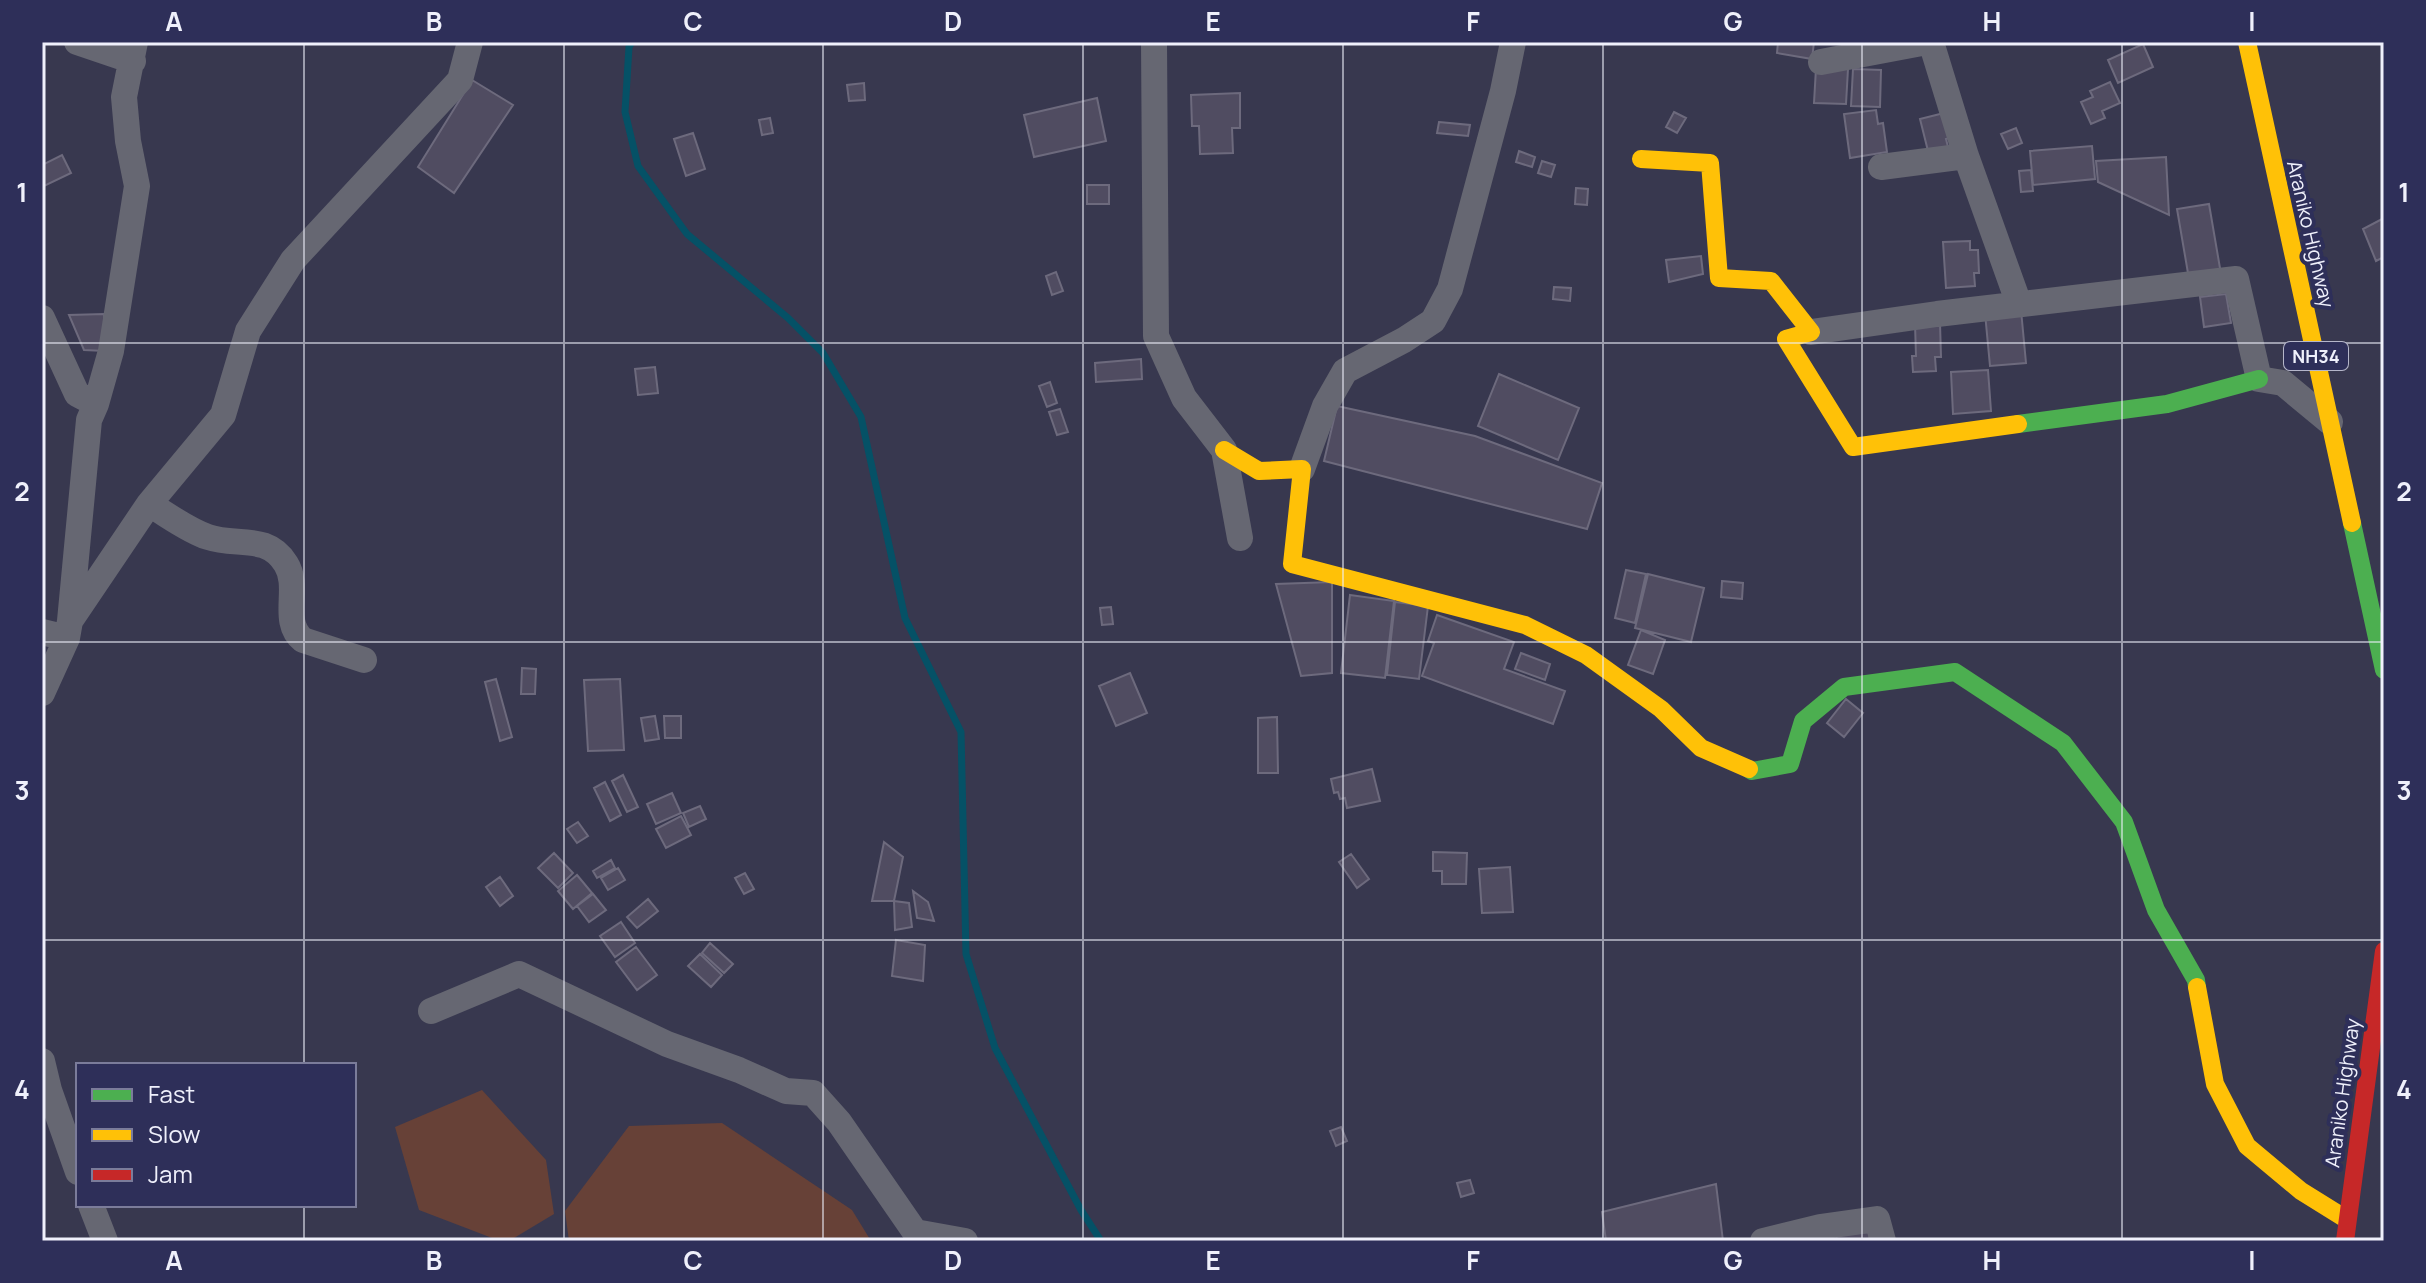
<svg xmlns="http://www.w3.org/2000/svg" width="2426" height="1283" font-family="Manrope,sans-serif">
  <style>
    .green { fill: #674137 }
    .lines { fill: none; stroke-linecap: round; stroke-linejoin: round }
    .stream { stroke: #055166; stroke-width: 7 }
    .building { fill: #504c61; stroke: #6d6a7d; stroke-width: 2 }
    .street { stroke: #666772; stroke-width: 26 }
    .fast { stroke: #4caf50; stroke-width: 18 }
    .slow { stroke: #ffc107; stroke-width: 18 }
    .jam { stroke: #c62828; stroke-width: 18 }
    .grid { fill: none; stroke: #eff0fb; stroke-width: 2; stroke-opacity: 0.55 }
    .labels { text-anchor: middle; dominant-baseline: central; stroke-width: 8; stroke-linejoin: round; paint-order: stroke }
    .shield { fill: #2e2f59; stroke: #b5b6ca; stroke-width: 2 }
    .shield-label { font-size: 18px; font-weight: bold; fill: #eff0fb }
    .street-label { font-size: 20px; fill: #eff0fb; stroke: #2e2f59 }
    .neatline { fill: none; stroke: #eff0fb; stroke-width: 3 }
    .grid-label { font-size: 26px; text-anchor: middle; font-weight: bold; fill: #eff0fb }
  </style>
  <rect width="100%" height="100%" fill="#38384f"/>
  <path class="green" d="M482 1090 546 1160 554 1214 509 1241H500L419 1210 395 1127Z
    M722 1123 852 1210 871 1241H569L565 1211 629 1126Z"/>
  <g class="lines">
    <path class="stream" d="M632 42 629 47 625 112 638 166 687 234 788 318 823 353 861 417 905 618 961 732 966 954 995 1048 1081 1210 1101 1241"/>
  </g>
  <path class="building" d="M1778 42H1814L1812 59 1777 53Z
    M2143 44 2153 67 2118 83 2108 60Z
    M1816 68 1848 69 1846 104 1814 103Z
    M1853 69 1881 70 1880 107 1851 106Z
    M472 80 513 105 454 193 418 167Z
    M2110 82 2120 103 2102 111 2105 118 2091 124 2081 102 2093 97 2090 91Z
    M864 83 865 100 849 101 847 85Z
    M1240 93V128H1232L1233 153 1200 154 1199 126H1192L1191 95Z
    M1097 98 1106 141 1034 157 1024 115Z
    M1876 110 1878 124 1883 123 1887 152 1850 158 1844 114Z
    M1952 111 1958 136 1946 139 1950 155 1930 159 1920 119Z
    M1674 112 1686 118 1677 133 1666 127Z
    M770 118 773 133 762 135 759 120Z
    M1439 122 1470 125 1468 136 1437 133Z
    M2016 128 2022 143 2008 149 2001 134Z
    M693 133 705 169 686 176 674 139Z
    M2092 146 2095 179 2033 185 2030 151Z
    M1519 151 1535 157 1532 167 1516 162Z
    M62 155 71 173 42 187V165Z
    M2166 157 2169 215 2098 182 2096 161Z
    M1542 161 1555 165 1551 177 1538 173Z
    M2031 170 2033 191 2021 192 2019 171Z
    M1087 185H1109V204H1087Z
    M1576 188 1588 189 1587 205 1575 204Z
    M2209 204 2221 274 2189 279 2177 209Z
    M2384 218V257L2376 261 2363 229Z
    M1970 241V250H1978L1979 273H1974L1975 286 1946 288 1943 242Z
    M1701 256 1703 274 1669 282 1666 260Z
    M1056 272 1063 291 1052 295 1046 276Z
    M1554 287 1571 288 1570 301 1553 299Z
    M2226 294 2231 323 2204 327 2200 297Z
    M2021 310 2026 363 1990 366 1985 313Z
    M104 314 105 351 84 350 69 315Z
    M1940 323 1941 357H1935L1936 371 1913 372 1912 356H1916L1915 324Z
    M1141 359 1142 379 1096 382 1095 363Z
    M655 367 658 393 638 395 635 369Z
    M1988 370 1991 411 1953 414 1951 372Z
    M1499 374 1579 408 1558 460 1478 426Z
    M1050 382 1057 403 1047 407 1039 386Z
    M1337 406 1475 436 1602 483 1587 529 1324 461Z
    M1060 409 1068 432 1057 435 1049 412Z
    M1626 570 1646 574 1635 623 1615 618Z
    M1648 574 1704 588 1691 642 1635 628Z
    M1722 581 1743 583 1742 599 1721 597Z
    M1332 582V673L1301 676 1276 584Z
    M1350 595 1394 601 1385 678 1341 673Z
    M1395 602 1428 606 1419 679 1387 675Z
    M1111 607 1113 624 1102 625 1100 608Z
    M1437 615 1514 642 1504 669 1565 691 1553 724 1422 676 1434 643 1428 641Z
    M1641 630 1665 640 1653 674 1628 665Z
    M1521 653 1550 664 1545 680 1515 669Z
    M522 668 536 669 535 694H521Z
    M1130 673 1147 713 1116 726 1099 686Z
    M496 679 512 737 500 741 485 682Z
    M620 679 624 750 588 751 584 680Z
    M1846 699 1863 713 1844 737 1827 723Z
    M655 716 659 739 645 741 641 718Z
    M664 716H681V738H665Z
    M1277 717 1278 773H1258V718Z
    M1372 769 1380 801 1347 808 1345 798 1340 799 1338 792 1334 793 1331 779Z
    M623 775 638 807 627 812 612 781Z
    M605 782 621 815 610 821 594 788Z
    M672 793 681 813 656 824 647 804Z
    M700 806 706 819 689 827 683 813Z
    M681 816 691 835 666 848 656 829Z
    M578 822 588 836 577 843 567 829Z
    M884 842 903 857 894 901H872Z
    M1433 852 1467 853 1466 884H1442V871H1433Z
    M554 853 573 873 558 888 538 868Z
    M1351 854 1369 879 1357 888 1339 862Z
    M611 860 615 868 597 878 593 871Z
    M1510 867 1513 912 1482 913 1479 869Z
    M618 868 625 880 608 890 601 878Z
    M745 873 754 889 744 894 735 878Z
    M577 875 592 893 573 909 558 891Z
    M500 877 513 896 500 906 486 887Z
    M913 891 928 902 934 921 917 918Z
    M593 894 606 910 589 922 577 906Z
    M648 899 658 911 637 928 627 917Z
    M894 901 909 903 912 927 895 930Z
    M621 922 635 943 615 957 600 936Z
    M896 940 925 945 923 981 892 976Z
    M710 943 733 964 724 973 702 953Z
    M636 947 657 975 637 990 616 962Z
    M700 954 722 975 711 987 688 966Z
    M1341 1127 1347 1141 1336 1146 1330 1131Z
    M1470 1180 1474 1193 1461 1197 1457 1183Z
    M1716 1184 1723 1241H1606L1602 1212Z
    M1869 1232 1870 1241H1837L1836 1235Z"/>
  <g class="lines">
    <path class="street" d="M77 42 133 61
      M1154 42 1156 336 1184 398 1224 450 1240 538
      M1931 42 1966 156 2019 304
      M1821 62 1927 42
      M1881 167 1966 156
      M42 318 77 394 96 404
      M1811 332 1937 314 2236 279 2259 379 2283 383 2330 422
      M1302 469 1325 406 1345 371 1404 340 1433 321 1450 289 1503 91 1513 42
      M149 504C168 515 187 530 208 537 236 547 267 533 286 564 301 588 280 621 303 640L364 660
      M70 621 149 504 223 415 248 331 293 260 460 80 470 42
      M42 632 67 638
      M42 693 67 638 70 621 89 420 96 404 111 351 137 186 128 141 124 97 135 42
      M431 1011 519 974 667 1044 739 1070 786 1091 813 1093 839 1122 915 1232 965 1241
      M42 1061 49 1090 78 1172
      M91 1205 105 1241
      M1763 1241 1820 1227 1877 1219 1883 1241"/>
    <path class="fast" d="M2018 424 2167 404 2259 379
      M2352 523 2384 670
      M1749 769 1752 771 1790 764 1803 721 1844 687 1955 672 2063 743 2124 822 2156 910 2196 980 2197 987"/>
    <path class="slow" d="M2247 42 2352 523
      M1641 159 1710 163 1719 278 1771 281 1811 332 1786 339 1853 447 2018 424
      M1224 450 1259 471 1302 469 1292 564 1525 625 1586 655 1661 709 1701 748 1749 769
      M2197 987 2215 1084 2247 1146 2301 1191 2346 1219"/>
    <path class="jam" d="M2345 1241 2384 951"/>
  </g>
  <path class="grid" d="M304 42V1065M564 42V1241M823 42V1241M1083 42V1241M1343 42V1241M1603 42V1241M1862 42V1241M2122 42V1241M42 343H2384M42 642H2384M42 940H2384M304 1205V1241"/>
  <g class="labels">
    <rect class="shield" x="2284" y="342" width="64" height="28" rx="6"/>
    <g class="shield-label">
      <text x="2316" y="356">NH34</text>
    </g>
    <g class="street-label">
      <text transform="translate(2311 234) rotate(77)">Araniko Highway</text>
      <text transform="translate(2342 1093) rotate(-82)">Araniko Highway</text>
    </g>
  </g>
  <rect width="2426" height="1283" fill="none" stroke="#2e2f59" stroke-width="88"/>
  <rect x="76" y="1063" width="280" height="144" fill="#2e2f59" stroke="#7b7c9a" stroke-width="2"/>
  <rect x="92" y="1089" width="40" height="12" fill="#4caf50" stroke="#7b7c9a" stroke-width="2"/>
  <text x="148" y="1103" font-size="24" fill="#eff0fb">Fast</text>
  <rect x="92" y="1129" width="40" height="12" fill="#ffc107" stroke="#7b7c9a" stroke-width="2"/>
  <text x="148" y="1143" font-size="24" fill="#eff0fb">Slow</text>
  <rect x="92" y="1169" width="40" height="12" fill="#c62828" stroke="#7b7c9a" stroke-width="2"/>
  <text x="148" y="1183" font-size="24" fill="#eff0fb">Jam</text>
  <rect x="44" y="44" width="2338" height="1195" class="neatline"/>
  <g class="grid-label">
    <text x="174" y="31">A</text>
    <text x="434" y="31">B</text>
    <text x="693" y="31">C</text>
    <text x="953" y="31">D</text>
    <text x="1213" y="31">E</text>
    <text x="1473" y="31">F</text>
    <text x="1733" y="31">G</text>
    <text x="1992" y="31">H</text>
    <text x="2252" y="31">I</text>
    <text x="22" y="202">1</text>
    <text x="2404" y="202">1</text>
    <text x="22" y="501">2</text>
    <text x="2404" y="501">2</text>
    <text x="22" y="800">3</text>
    <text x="2404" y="800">3</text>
    <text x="22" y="1099">4</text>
    <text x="2404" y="1099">4</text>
    <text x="174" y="1270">A</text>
    <text x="434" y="1270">B</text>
    <text x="693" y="1270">C</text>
    <text x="953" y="1270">D</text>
    <text x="1213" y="1270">E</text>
    <text x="1473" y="1270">F</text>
    <text x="1733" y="1270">G</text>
    <text x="1992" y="1270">H</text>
    <text x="2252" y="1270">I</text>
  </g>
</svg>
